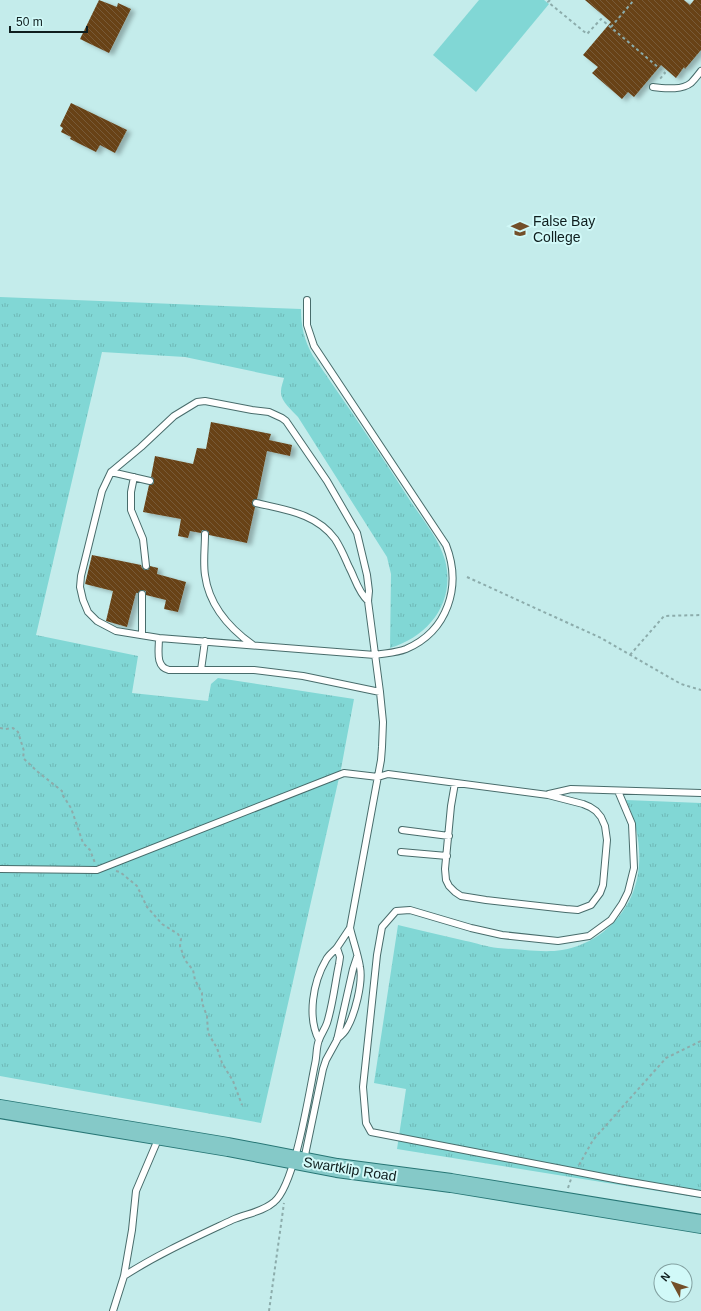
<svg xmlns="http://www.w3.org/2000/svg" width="701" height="1311" font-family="Arial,sans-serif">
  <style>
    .grass { fill: url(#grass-tufts) }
    .pitch { fill: #81d7d5 }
    .building { fill: url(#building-back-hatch); filter: url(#shadow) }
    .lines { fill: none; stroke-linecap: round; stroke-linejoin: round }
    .lane-casing { stroke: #486c6b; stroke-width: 8 }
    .primary-casing { stroke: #277675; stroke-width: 20 }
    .path { stroke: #8cacab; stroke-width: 2; stroke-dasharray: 3 3; stroke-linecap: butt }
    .lane { stroke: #fff; stroke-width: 6 }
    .primary { stroke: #85c9c8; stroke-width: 18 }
    .labels { text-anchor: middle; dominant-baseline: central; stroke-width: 4; stroke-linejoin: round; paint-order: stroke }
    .poi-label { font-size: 14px; fill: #0f1e1e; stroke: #d1f9f8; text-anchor: start }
    .street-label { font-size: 14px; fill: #0f1e1e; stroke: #d1f9f8 }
  </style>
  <defs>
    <pattern id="grass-tufts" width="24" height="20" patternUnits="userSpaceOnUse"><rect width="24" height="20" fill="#81d7d5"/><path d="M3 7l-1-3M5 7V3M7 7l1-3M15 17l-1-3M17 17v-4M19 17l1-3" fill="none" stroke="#6eb8b6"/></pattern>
    <pattern id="building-back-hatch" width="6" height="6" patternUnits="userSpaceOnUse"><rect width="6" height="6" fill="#674217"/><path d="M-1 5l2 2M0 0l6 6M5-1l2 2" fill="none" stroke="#775a38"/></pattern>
    <filter id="shadow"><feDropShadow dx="4.5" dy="2.5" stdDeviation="2" flood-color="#0004"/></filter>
  </defs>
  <rect width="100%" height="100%" fill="#c4eceb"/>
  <path class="grass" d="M0 297 301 309C301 326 304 340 313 356 346 404 380 453 411 502 423 520 439 539 445 560 456 602 429 636 390 648L391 574 387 557 298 417C292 410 280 401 281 391 281 387 283 382 284 378L185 357 102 352 36 635 138 656 132 693 208 701 211 684 218 678 354 699 341 769 261 1123 0 1076Z
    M626 800 701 803V1198L397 1149 406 1089 374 1083 398 925C420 930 443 936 466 941 476 943 487 947 498 948 507 949 516 949 525 950 537 951 550 952 562 950 592 945 618 925 631 897 645 866 640 830 626 800Z"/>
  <path class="pitch" d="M479 0H544L549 4 476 92 433 55Z"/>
  <path class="building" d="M99 0 117 7 118 3 131 9 109 53 80 39Z
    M585 0H684L690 5 694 0H701V50L685 69 684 67 676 78 661 65 634 97 628 92 622 99 592 73 598 67 583 55 611 22Z
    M71 103 127 130 115 153 100 145 96 152 70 139 71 137 61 132 63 128 60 126Z
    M211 422 271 434 269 440 292 445 290 456 267 451 257 499 253 500 252 502 253 506 255 507 247 543 209 535V532L205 530H202L201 533 190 531 188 538 178 536 181 519 143 512 149 485 153 484 154 482 153 478 151 477 155 456 193 464 197 448 206 449Z
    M92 555 141 565 142 568 145 570H148L150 566 158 568 157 574 186 582 178 612 164 609 166 600 146 595V591L142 590 138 593H136L127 627 106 621 113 591 85 584Z"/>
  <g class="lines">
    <g class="lane-casing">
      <path id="lane" d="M653 87C664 88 681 91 691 83 694 80 698 75 701 71
        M307 300V325L314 346 446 545C462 586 448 631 406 649 396 653 386 653 375 655L159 638 116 631 97 621 88 612 83 600 80 587 81 576 102 491 111 472 141 447 174 416 197 402 205 401 252 410 269 412 282 418 286 421 327 481 357 533 367 575 369 591 368 601 380 692 383 722 382 747 381 760 350 928C346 934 342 940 338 946 335 951 329 954 326 960 313 982 307 1017 319 1040
        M111 472 150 481
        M134 477 131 492V510L143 539 146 566
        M256 503C285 510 316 513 335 539 341 548 345 558 349 567 355 578 358 592 368 601
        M205 534C205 548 203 562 205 575 209 605 229 628 253 645
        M142 594V635
        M159 638C159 650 155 667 169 670H254L303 676 380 692
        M201 670 205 641
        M618 791 632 824 634 868 628 892 622 904 611 920 589 936 558 941 502 935 471 928 410 910 396 911 382 927 377 955 363 1087 366 1123 371 1132 619 1180 701 1194
        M549 794 571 789 701 793
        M402 830 449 836
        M401 852 447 856
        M0 869 97 870 344 773 378 777 388 774 548 795 583 804 590 807 596 811 601 817 605 826 607 840 603 885 600 893 591 905 578 910 566 909 486 900 461 896 455 892 449 886 446 880 445 869 451 806 455 783
        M337 1039C341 1036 345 1032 347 1028 355 1014 363 983 360 967 358 954 353 941 350 928
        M304 1160 323 1069 326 1060 337 1040 353 969 357 957
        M124 1276C158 1254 196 1237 232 1220 245 1214 263 1212 274 1202 295 1185 309 1093 315 1064 317 1056 316 1047 319 1040 321 1034 325 1029 327 1023 333 1004 335 983 339 964L340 957 337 948
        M113 1311 124 1276 132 1230 136 1191 159 1137"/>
    </g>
    <g class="primary-casing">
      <path id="primary" d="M0 1109 228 1147 337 1168 451 1183 701 1224"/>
    </g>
    <path class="path" d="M550 0 548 2 587 34 601 19 665 73 659 80
      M611 27 634 0
      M467 577 601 638 681 684 701 690
      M630 655 664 616 701 615
      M0 728 5 729 13 728 18 732 24 751 23 758 38 772 62 791V794L71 808 83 843 90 850 95 863
      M116 871 120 872 137 886 147 907 155 916 162 924 178 934 181 939 180 946 185 960 193 970 195 980 202 993V1003L207 1016 208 1033 217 1048 222 1063 233 1081 242 1105
      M579 1165 593 1140 666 1058 701 1041
      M568 1188 571 1179
      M269 1311 284 1203"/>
    <use href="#lane" class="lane"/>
    <use href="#primary" class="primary"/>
  </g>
  <defs>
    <g id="school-bare" transform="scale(1.38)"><path d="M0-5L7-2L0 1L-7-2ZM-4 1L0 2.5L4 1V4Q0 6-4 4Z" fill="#734f29" stroke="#d1f9f8" stroke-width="2.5" paint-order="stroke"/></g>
  </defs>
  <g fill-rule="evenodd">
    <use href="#school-bare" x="520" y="229"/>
  </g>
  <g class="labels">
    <g class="poi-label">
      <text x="533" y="221">False Bay<tspan x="533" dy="16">College</tspan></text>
    </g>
    <g class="street-label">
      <text transform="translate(350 1169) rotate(9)">Swartklip Road</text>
    </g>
  </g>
  <g transform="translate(673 1283) rotate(310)"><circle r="19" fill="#d1f9f8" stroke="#83a1a1"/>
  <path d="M0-3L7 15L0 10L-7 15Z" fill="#734f29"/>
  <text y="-6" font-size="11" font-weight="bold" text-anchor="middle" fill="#0f1e1e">N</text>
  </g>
  <path d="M10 26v6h77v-6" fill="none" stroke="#0f1e1e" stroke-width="2"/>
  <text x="16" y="26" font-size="12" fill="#0f1e1e" stroke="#d1f9f8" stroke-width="3" paint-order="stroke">50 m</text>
</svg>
